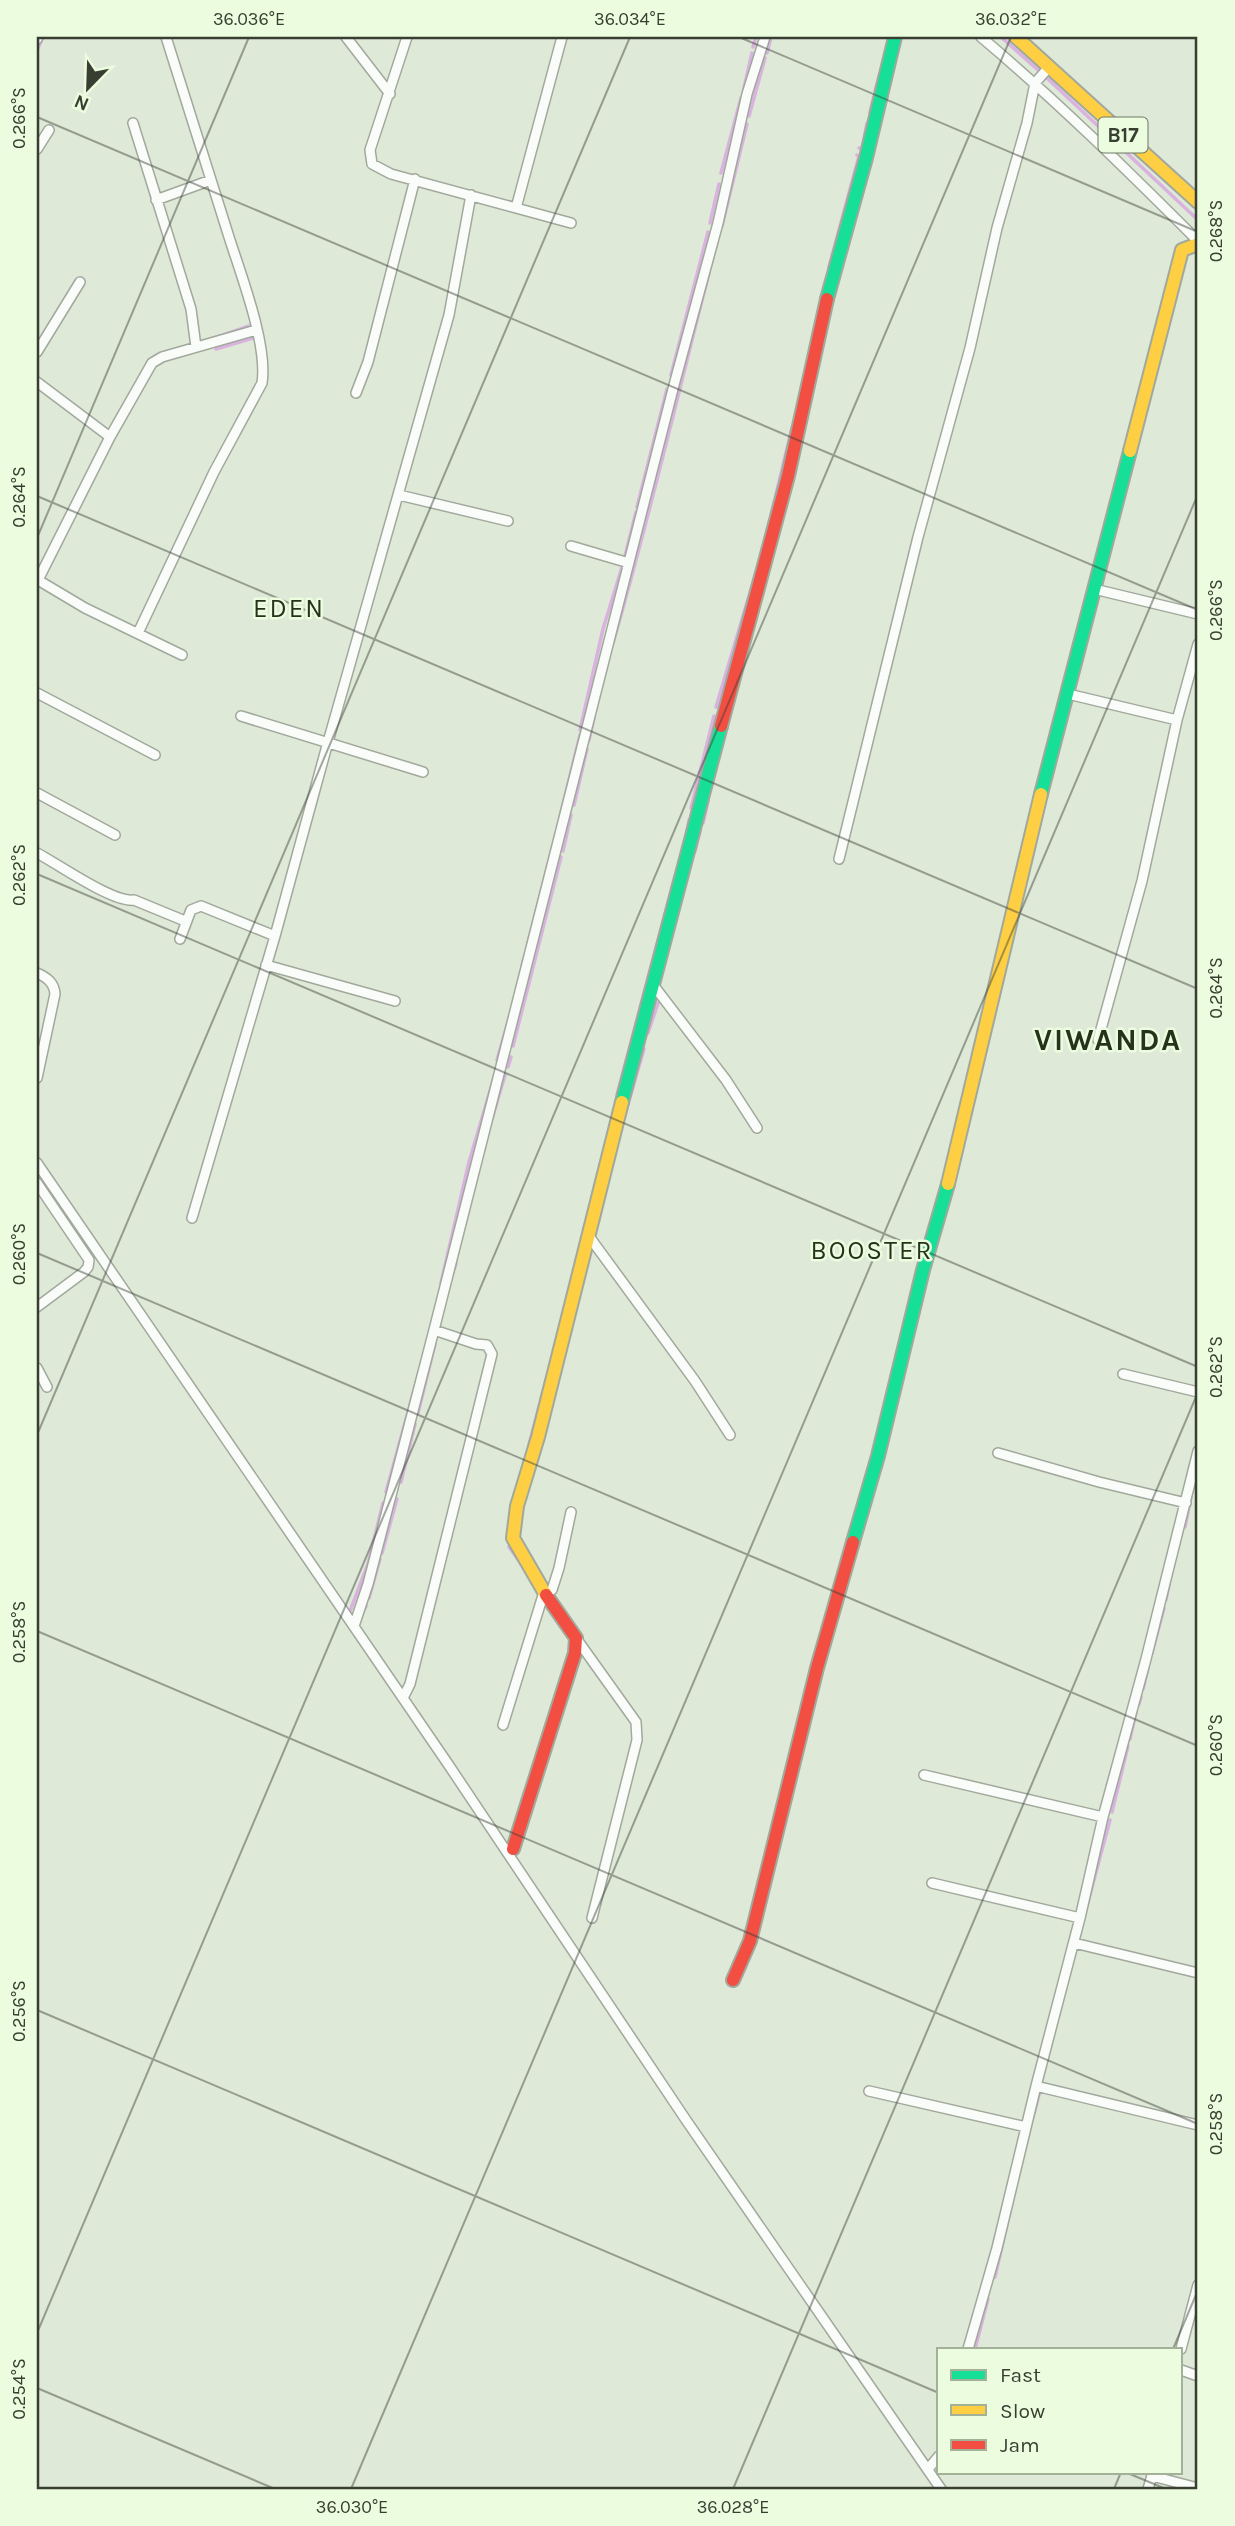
<svg xmlns="http://www.w3.org/2000/svg" width="1235" height="2526" font-family="Karla,sans-serif">
  <style>
    .lines { fill: none; stroke-linecap: round; stroke-linejoin: round }
    .stream { stroke: #d9b2e0; stroke-width: 3.5 }
    .street-casing { stroke: #a1a89c; stroke-width: 12 }
    .fast-casing { stroke: #a1a89c; stroke-width: 16 }
    .slow-casing { stroke: #a1a89c; stroke-width: 16 }
    .jam-casing { stroke: #a1a89c; stroke-width: 16 }
    .street { stroke: #fafcf9; stroke-width: 9 }
    .fast { stroke: #16e098; stroke-width: 12 }
    .slow { stroke: #ffcf43; stroke-width: 12 }
    .jam { stroke: #f24e42; stroke-width: 12 }
    .ticks { fill: none; stroke: #383f32; stroke-width: 2; stroke-opacity: 0.45 }
    .labels { text-anchor: middle; dominant-baseline: central; stroke-width: 5; stroke-linejoin: round; paint-order: stroke }
    .shield { fill: #ebfdde; stroke: #6e7866; stroke-width: 2 }
    .shield-label { font-size: 21px; font-weight: bold; fill: #383f32 }
    .quarter-label { font-size: 26px; letter-spacing: 2px; fill: #25331a; stroke: #ebfdde }
    .district-label { font-size: 30px; font-weight: bold; letter-spacing: 2px; fill: #25331a; stroke: #ebfdde }
    .neatline { fill: none; stroke: #383f32; stroke-width: 2.5 }
    .ticks-label { font-size: 18px; text-anchor: middle; fill: #383f32 }
  </style>
  <rect width="100%" height="100%" fill="#dfe9d8"/>
  <g class="lines">
    <path class="stream" d="M1001 37 1038 70
      M753 47 756 37
      M37 50 43 37
      M767 53 771 37
      M1048 79 1198 220
      M744 88 752 53
      M875 91 880 73
      M870 112 874 96
      M749 116 765 58
      M859 148 862 149 867 123
      M721 173 741 98
      M710 223 719 184
      M722 226 747 124
      M829 267 859 156 857 155
      M710 268 717 243
      M215 338 249 326
      M216 349 253 338
      M671 375 708 232
      M808 410 830 308
      M637 507 667 389
      M625 556 636 512
      M613 643C649 520 677 397 709 273
      M716 707 762 552 792 428
      M580 730 603 629 623 564
      M589 740 594 718
      M574 805 587 749
      M691 808 714 716
      M560 817 580 735
      M703 823 708 801
      M686 838 689 820
      M563 851 571 815
      M695 851 700 831
      M528 943 553 845
      M522 966 524 958
      M648 1033 658 1003
      M513 1046 561 857
      M497 1060 510 1015
      M508 1067 511 1057
      M617 1095 675 876
      M492 1119 505 1075
      M621 1128 644 1049
      M598 1223 604 1197
      M452 1275 456 1264
      M441 1283 469 1162 495 1074
      M418 1413 435 1344
      M529 1445 546 1380
      M401 1482 415 1424
      M1194 1488 1197 1477
      M386 1492 419 1372
      M1185 1527 1191 1497
      M509 1547 522 1565
      M382 1553 397 1499
      M369 1598 380 1559
      M1166 1600 1169 1585
      M350 1611 368 1564 383 1503
      M362 1614 366 1606
      M1152 1653 1164 1608
      M1143 1689 1148 1668
      M1139 1704 1141 1697
      M1130 1739 1136 1712
      M1112 1812 1128 1746
      M1084 1917 1110 1820
      M1033 2117 1040 2091
      M995 2277 1017 2180
      M975 2349 988 2299
      M937 2473 939 2469"/>
    <g class="street-casing">
      <path id="street" d="M346 37 390 94
        M407 37 370 150 372 164 391 174 516 208 562 37
        M981 37C1057 101 1128 171 1198 241
        M37 39 38 37
        M133 123 191 309 196 347
        M37 149 49 130
        M156 200 211 180
        M516 208 571 223
        M37 352 80 282
        M37 382 110 437
        M356 393 368 362 415 179
        M399 495 508 521
        M571 546 629 563
        M38 580 85 608 182 655
        M37 582 110 437 152 363 162 357 256 330
        M1094 589 1198 614
        M138 633 214 472 262 383C268 345 241 275 229 237 208 170 187 104 166 37
        M37 693 155 755
        M1068 694 1177 720
        M241 716 423 772
        M37 793 115 835
        M37 853C58 864 113 903 134 900L185 921
        M839 859 918 537 970 348 997 228 1027 123 1035 83 1050 66
        M180 939 191 910 201 906 275 936
        M266 965 395 1001
        M37 973C46 977 54 982 55 994L37 1078
        M654 986 726 1080 757 1128
        M1098 1040 1142 881 1177 720 1198 644
        M37 1163 448 1764 686 2120 941 2489
        M37 1183 89 1260 88 1267 84 1272 37 1307
        M192 1218 275 936 328 742 449 315 471 195
        M588 1235 695 1381 730 1435
        M37 1368 47 1387
        M1123 1374 1198 1392
        M998 1453 1099 1482 1186 1503
        M354 1626 368 1584 434 1330 674 385 718 223 747 94 765 37
        M576 1638 636 1722 637 1740 592 1918
        M403 1698 410 1684 492 1354 487 1345 476 1344 434 1330
        M503 1725 544 1592 552 1590 559 1568 571 1512
        M924 1775 1103 1817
        M932 1883 1080 1918
        M1074 1943 1198 1973
        M1036 2086 1198 2125
        M869 2091 1026 2127
        M968 2349 997 2248 1036 2086 1080 1918 1103 1817 1146 1659 1198 1451
        M1181 2349 1198 2285
        M1181 2370 1198 2376
        M928 2469 939 2456
        M1152 2476 1198 2488
        M1148 2489 1153 2472"/>
    </g>
    <g class="fast-casing">
      <path id="fast" d="M827 299 866 158 895 37
        M1041 794 1130 451
        M622 1102 721 726
        M853 1542 878 1456 923 1270 948 1184"/>
    </g>
    <g class="slow-casing">
      <path id="slow" d="M1016 37 1198 202
        M1130 451 1182 250 1198 244
        M948 1184 1041 794
        M546 1595 513 1538 517 1506 538 1437 622 1102"/>
    </g>
    <g class="jam-casing">
      <path id="jam" d="M721 726 788 476 827 299
        M513 1849 575 1653 576 1638 546 1595
        M733 1980 750 1941 817 1668 853 1542"/>
    </g>
    <use href="#street" class="street"/>
    <use href="#fast" class="fast"/>
    <use href="#slow" class="slow"/>
    <use href="#jam" class="jam"/>
  </g>
  <path class="ticks" d="M739 37 1198 232M37 117 1198 610M37 496 1198 989M37 538 249 37M37 874 1198 1367M37 1253 1198 1746M37 1435 630 37M37 1631 1198 2124M37 2010 939 2393M37 2333 1011 37M1173 2349 1198 2290M37 2388 275 2489M1125 2472 1166 2489M351 2489 1198 494M733 2489 1198 1392M1114 2489 1121 2472"/>
  <g class="labels">
    <rect class="shield" x="1098.5" y="117.5" width="49" height="35" rx="5"/>
    <g class="shield-label">
      <text x="1123" y="135">B17</text>
    </g>
    <g class="quarter-label">
      <text x="289" y="608">EDEN</text>
      <text x="872" y="1250">BOOSTER</text>
    </g>
    <g class="district-label">
      <text x="1108" y="1040">VIWANDA</text>
    </g>
  </g>
  <rect width="1235" height="2526" fill="none" stroke="#ebfdde" stroke-width="77"/>
  <rect x="937" y="2348" width="245" height="126" fill="#ebfdde" stroke="#a3b199" stroke-width="2"/>
  <rect x="951" y="2370" width="35" height="10" fill="#16e098" stroke="#a3b199" stroke-width="2"/>
  <text x="1000" y="2382" font-size="21" fill="#383f32">Fast</text>
  <rect x="951" y="2405" width="35" height="10" fill="#ffcf43" stroke="#a3b199" stroke-width="2"/>
  <text x="1000" y="2418" font-size="21" fill="#383f32">Slow</text>
  <rect x="951" y="2440" width="35" height="10" fill="#f24e42" stroke="#a3b199" stroke-width="2"/>
  <text x="1000" y="2452" font-size="21" fill="#383f32">Jam</text>
  <g transform="translate(88 88) rotate(203)" stroke="#ebfdde" stroke-width="5" paint-order="stroke">
  <path d="M0-5L12 26L0 18L-12 26Z" fill="#383f32"/>
  <text y="-10" font-size="19" font-weight="bold" text-anchor="middle" fill="#383f32">N</text>
  </g>
  <rect x="38" y="38" width="1158" height="2450" class="neatline"/>
  <g class="ticks-label">
    <text x="249" y="25">36.036°E</text>
    <text x="630" y="25">36.034°E</text>
    <text x="1011" y="25">36.032°E</text>
    <text transform="translate(19 118) rotate(-90)" y="6">0.266°S</text>
    <text transform="translate(1216 231) rotate(-90)" y="6">0.268°S</text>
    <text transform="translate(19 497) rotate(-90)" y="6">0.264°S</text>
    <text transform="translate(1216 610) rotate(-90)" y="6">0.266°S</text>
    <text transform="translate(19 875) rotate(-90)" y="6">0.262°S</text>
    <text transform="translate(1216 988) rotate(-90)" y="6">0.264°S</text>
    <text transform="translate(19 1254) rotate(-90)" y="6">0.260°S</text>
    <text transform="translate(1216 1367) rotate(-90)" y="6">0.262°S</text>
    <text transform="translate(19 1632) rotate(-90)" y="6">0.258°S</text>
    <text transform="translate(1216 1745) rotate(-90)" y="6">0.260°S</text>
    <text transform="translate(19 2011) rotate(-90)" y="6">0.256°S</text>
    <text transform="translate(1216 2124) rotate(-90)" y="6">0.258°S</text>
    <text transform="translate(19 2389) rotate(-90)" y="6">0.254°S</text>
    <text x="352" y="2513">36.030°E</text>
    <text x="733" y="2513">36.028°E</text>
  </g>
</svg>
